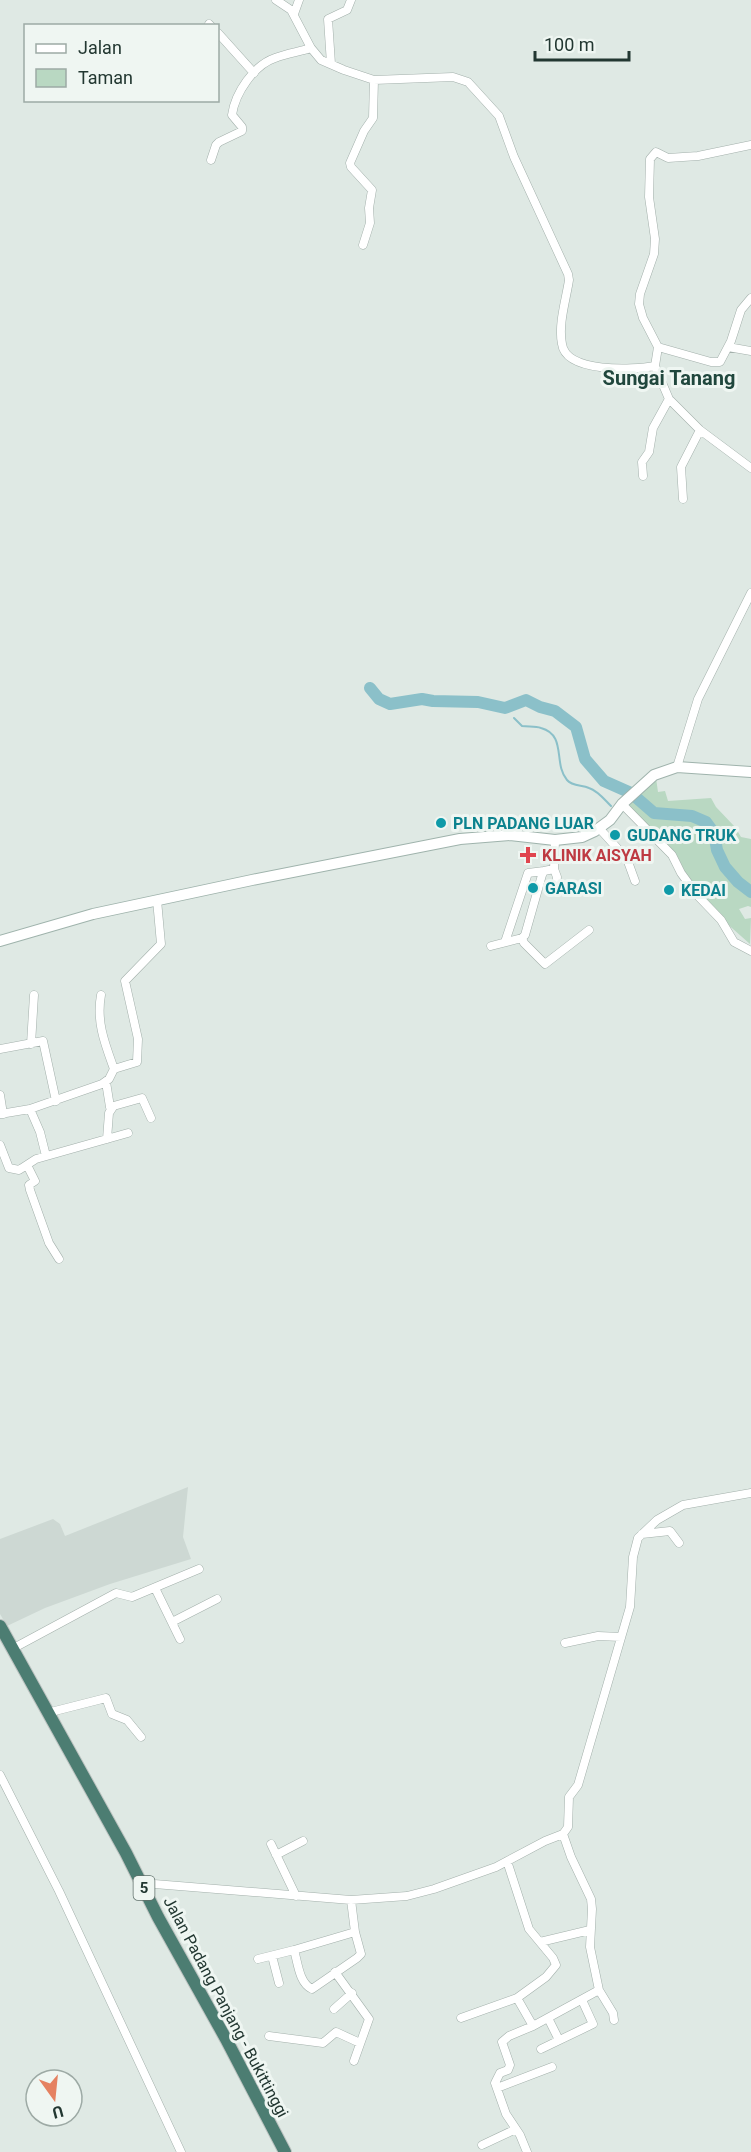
<svg xmlns="http://www.w3.org/2000/svg" width="751" height="2152" font-family="Roboto,sans-serif">
  <style>
    .built { fill: #cdd8d3 }
    .green { fill: #b9d8c2 }
    .lines { fill: none; stroke-linecap: round; stroke-linejoin: round }
    .stream { stroke: #8bc0c9; stroke-width: 2 }
    .river { stroke: #8bc0c9; stroke-width: 12 }
    .minor-casing { stroke: #a3b0ab; stroke-width: 9 }
    .secondary-casing { stroke: #9fb3ac; stroke-width: 12 }
    .trunk-casing { stroke: #bdc3c1; stroke-width: 14 }
    .minor { stroke: #fff; stroke-width: 8 }
    .secondary { stroke: #fff; stroke-width: 10 }
    .trunk { stroke: #4c7d72; stroke-width: 12 }
    .culture-dot { fill: #0f9aa8; stroke: #eff6f2; stroke-width: 2 }
    .health-dot { fill: #e0444e; stroke: #eff6f2; stroke-width: 2 }
    .labels { text-anchor: middle; dominant-baseline: central; stroke-width: 6; stroke-linejoin: round; paint-order: stroke }
    .shield { fill: #eff6f2; stroke: #60706b; stroke-width: 1.5 }
    .shield-label { font-size: 15px; font-weight: bold; fill: #223731 }
    .culture-label { font-size: 16px; font-weight: bold; fill: #0d838f; stroke: #eff6f2; text-anchor: start }
    .health-label { font-size: 16px; font-weight: bold; fill: #be3a42; stroke: #eff6f2; text-anchor: start }
    .street-label { font-size: 16px; fill: #223731; stroke: #eff6f2 }
    .quarter-label { font-size: 20px; font-weight: bold; fill: #20473d; stroke: #eff6f2 }
  </style>
  <rect width="100%" height="100%" fill="#dfe9e4"/>
  <path class="built" d="M188 1487 183 1537 191 1559 110 1584 45 1608 7 1626 0 1614V1539L53 1519 60 1524 65 1536Z"/>
  <path class="green" d="M655 771 658 792 665 791 668 801 711 798 716 807 735 827 741 837 751 839V907L748 906 739 909 745 919 751 918 750 944 689 890 673 863 653 837 624 811 610 813Z"/>
  <g class="lines">
    <path class="stream" d="M514 718 522 726C529 727 535 726 541 728 567 735 553 764 567 780 572 786 581 785 589 788 598 791 604 799 611 806"/>
    <path class="river" d="M370 688 379 699 390 704 422 699 433 701 478 702 505 708 526 700 540 707 555 711 576 727 585 759 604 781 631 793 654 813 692 816 706 822 714 833 717 850 725 867 738 882 751 892"/>
    <g class="minor-casing">
      <path id="minor" d="M276 0 291 10 311 48 321 60 344 70 374 80 453 77 468 82 499 116 514 157 568 274 569 280C566 300 558 324 562 344 566 373 633 370 655 366L669 399 700 430 751 468
        M294 14 299 0
        M209 24 211 26
        M218 33 254 73
        M331 64 328 19 347 10 351 0
        M211 160 216 145 219 142 242 131V127L232 115C235 93 254 65 275 58 287 53 299 52 311 48
        M363 245 370 223 369 208 372 190 351 167 350 163 364 131 373 118 374 80
        M658 347 711 362H720L731 341 741 310 751 298
        M728 347 751 351
        M655 366 658 347 643 318 639 304 640 294 654 254 655 239 649 197 650 159 656 152 668 158 698 156 751 145
        M643 476 642 462 649 452 653 428 669 399
        M683 499 681 467 700 430
        M677 767 698 699 751 593
        M622 804 672 855 681 873 697 895 721 920 734 942 751 951
        M599 828 627 859 635 881
        M554 869 557 877 556 889
        M522 938 524 943 545 964 589 930
        M505 942 528 873 544 871
        M491 946 522 938 525 935 542 875 544 871 554 869 555 840
        M101 995C96 1022 105 1044 114 1069
        M31 1044 34 995
        M0 1049 43 1041 56 1101
        M106 1082 110 1107 142 1098 151 1118
        M0 1095 3 1114
        M30 1109 40 1132 46 1156
        M0 1114 30 1109 102 1084 109 1079 114 1069 137 1062 138 1039 125 981 161 944 157 900
        M107 1139 109 1113 113 1107
        M0 1145 9 1168 19 1170 36 1159 128 1133
        M27 1165 35 1181 29 1185 30 1190 49 1243 59 1259
        M642 1534 670 1531 679 1543
        M155 1588 180 1639
        M172 1622 217 1599
        M565 1643 598 1636 621 1637
        M12 1649 116 1593 132 1597 199 1569
        M47 1713 106 1698 112 1714 127 1720 141 1737
        M0 1775 59 1891 181 2152
        M563 1834 571 1857 591 1899 592 1909 590 1947 599 1990 613 2013 614 2020
        M271 1844 296 1896
        M276 1855 303 1841
        M507 1861 529 1929 553 1958 556 1965 546 1977 517 1998 533 2026 509 2036 502 2042 510 2065 508 2070 500 2073 495 2083 506 2114 520 2135 527 2152
        M142 1883 351 1900 407 1896 434 1889 496 1867 545 1841 563 1834 568 1827 569 1797 578 1785 630 1607 633 1557 638 1538 657 1520 683 1505 751 1493
        M540 1942 590 1930
        M294 1950C298 1963 299 1983 312 1989L357 1958 361 1954 355 1932 351 1900
        M272 1956 279 1983
        M258 1959 294 1950 355 1932
        M335 1972 369 2019 354 2061
        M334 2009 352 1993
        M461 2018 517 1998
        M548 2018 559 2040
        M533 2026 599 1990
        M269 2036 323 2043 336 2032 360 2043
        M541 2049 593 2024 582 2000
        M497 2088 552 2067
        M482 2145 516 2129"/>
    </g>
    <g class="secondary-casing">
      <path id="secondary" d="M0 941 93 914 252 880 460 839 510 835 555 840 582 837 595 831 610 820 622 804 654 775 677 767 751 772"/>
    </g>
    <g class="trunk-casing">
      <path id="trunk" d="M0 1626 126 1853 158 1917 226 2039 285 2152"/>
    </g>
    <use href="#minor" class="minor"/>
    <use href="#secondary" class="secondary"/>
    <use href="#trunk" class="trunk"/>
  </g>
  <g class="culture-dot">
    <circle cx="441" cy="823" r="6"/>
    <circle cx="615" cy="835" r="6"/>
    <circle cx="533" cy="888" r="6"/>
    <circle cx="669" cy="890" r="6"/>
  </g>
  <path class="health-dot" d="M525 846h6v6h6v6h-6v6h-6v-6h-6v-6h6z"/>
  <g class="labels">
    <rect class="shield" x="133.5" y="1876" width="21" height="24" rx="4.5"/>
    <g class="shield-label">
      <text x="144" y="1888">5</text>
    </g>
    <g class="culture-label">
      <text x="453" y="823">PLN PADANG LUAR</text>
      <text x="627" y="835">GUDANG TRUK</text>
      <text x="545" y="888">GARASI</text>
      <text x="681" y="890">KEDAI</text>
    </g>
    <g class="health-label">
      <text x="542" y="855">KLINIK AISYAH</text>
    </g>
    <g class="street-label">
      <text transform="translate(226 2007) rotate(62)">Jalan Padang Panjang - Bukittinggi</text>
    </g>
    <g class="quarter-label">
      <text x="669" y="378">Sungai Tanang</text>
    </g>
  </g>
  <rect x="24" y="24" width="195" height="78" fill="#eff6f2" stroke="#9daaa5" stroke-width="1.5"/>
  <rect x="36" y="44" width="30" height="9" fill="#ffffff" stroke="#9daaa5" stroke-width="1.5"/>
  <text x="78" y="54" font-size="18" fill="#223731">Jalan</text>
  <rect x="36" y="69" width="30" height="18" fill="#b9d8c2" stroke="#9daaa5" stroke-width="1.5"/>
  <text x="78" y="84" font-size="18" fill="#223731">Taman</text>
  <g transform="translate(54 2098) rotate(165)"><circle r="28" fill="#eff6f2" stroke="#9daaa5" stroke-width="1.5"/>
  <path d="M0-4.5L10 22L0 15L-10 22Z" fill="#e58161"/>
  <text y="-9" font-size="16" font-weight="bold" text-anchor="middle" fill="#223731">U</text>
  </g>
  <path d="M535 51v9h94v-9" fill="none" stroke="#223731" stroke-width="3"/>
  <text x="544" y="51" font-size="18" fill="#223731" stroke="#eff6f2" stroke-width="4.5" paint-order="stroke">100 m</text>
</svg>
